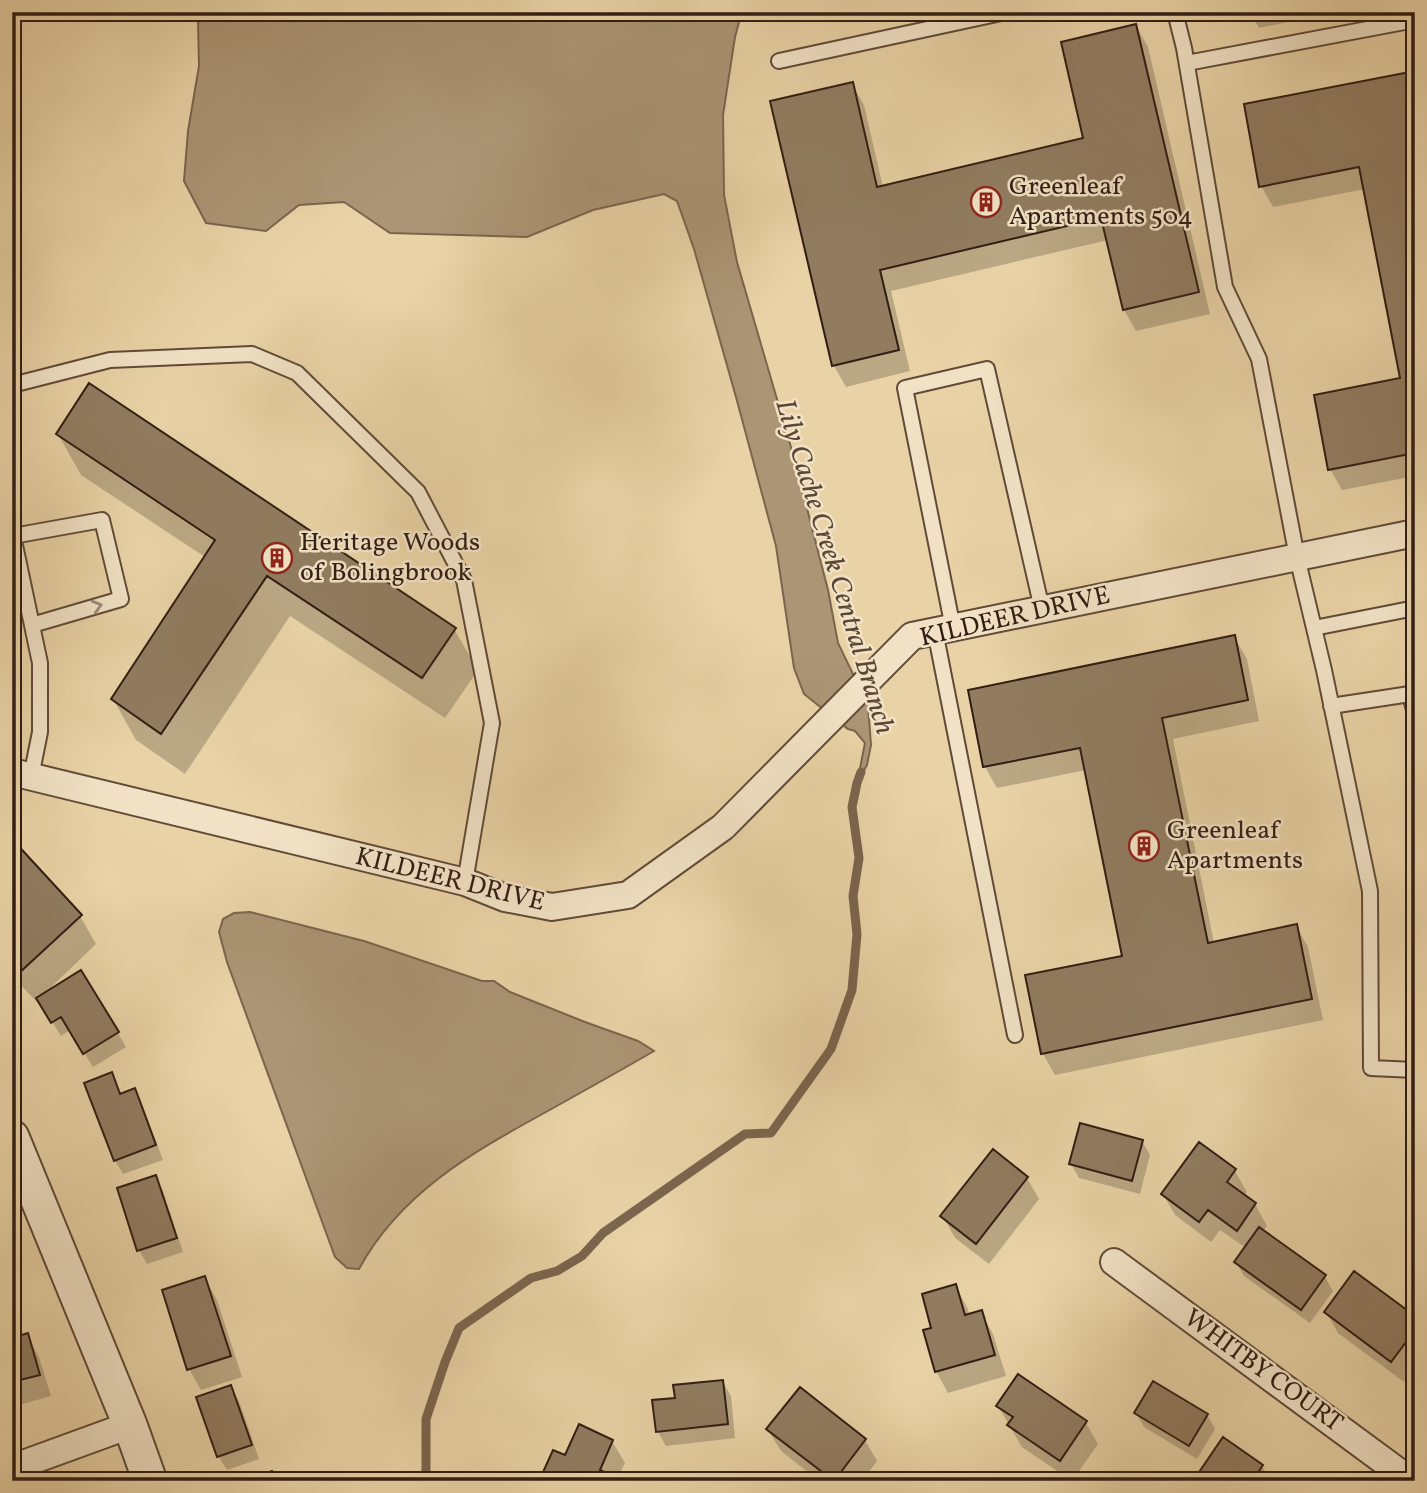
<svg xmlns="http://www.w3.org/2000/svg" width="1427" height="1493" font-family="Vollkorn,serif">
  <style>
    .water { fill: #ab9574; stroke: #7b654e; stroke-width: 2 }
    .shadow { fill: #0003 }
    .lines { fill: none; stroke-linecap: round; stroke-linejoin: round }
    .stream { stroke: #7b654e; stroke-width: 9 }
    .building { fill: #917c60; stroke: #321d14; stroke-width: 2 }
    .service-casing { stroke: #604a38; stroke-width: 18 }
    .minor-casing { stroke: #604a38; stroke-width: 30 }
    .tertiary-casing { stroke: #604a38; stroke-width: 37 }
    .service { stroke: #f1e2c5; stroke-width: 14 }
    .minor { stroke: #f1e2c5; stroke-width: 26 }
    .tertiary { stroke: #f1e2c5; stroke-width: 33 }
    .oneway { stroke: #9b8975 }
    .labels { text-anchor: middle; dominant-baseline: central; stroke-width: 5; stroke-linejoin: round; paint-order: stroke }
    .poi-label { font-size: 26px; fill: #321d14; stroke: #f1e2c5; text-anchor: start }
    .street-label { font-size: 26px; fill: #321d14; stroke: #f1e2c5 }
    .water-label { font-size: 28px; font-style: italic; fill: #5c4736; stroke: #f1e2c5 }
  </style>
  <rect width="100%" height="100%" fill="#e9d3a6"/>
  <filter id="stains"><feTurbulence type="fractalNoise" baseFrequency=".00286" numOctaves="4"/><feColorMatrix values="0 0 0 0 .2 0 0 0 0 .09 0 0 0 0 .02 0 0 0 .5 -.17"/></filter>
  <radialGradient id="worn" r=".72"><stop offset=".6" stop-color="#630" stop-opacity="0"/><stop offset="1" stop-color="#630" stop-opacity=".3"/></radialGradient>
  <path class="water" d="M193 12H747L741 15 735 37 723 115 724 195 737 262 793 454 828 590 838 643 868 705 871 745 867 765 857 783 865 743 855 731 848 729 804 694 794 668 776 546 736 397 694 249 677 201 664 194 593 210 527 237 390 233 344 202 299 205 266 231 206 223 184 181 188 131 199 66 198 21Z
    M250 912 364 941 482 981H494L510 992 585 1022 638 1041 654 1051C618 1072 582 1092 546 1112 473 1152 400 1193 359 1269L347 1268 335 1257 227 962 219 932 223 919 234 913Z"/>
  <path class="shadow" d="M1250 12H1336L1259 28Z
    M1136 26 1148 47 1210 314 1136 331 1124 310 1108 240 891 291 910 371 846 387 834 366 852 84 864 105 883 187 1086 140Z
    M1415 72V476L1342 490 1330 469 1402 380 1365 189 1273 207 1261 186Z
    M12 311 22 364 12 366Z
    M58 434 454 629 478 670 445 718 290 616 185 774 136 740 113 699 205 557 81 475Z
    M1234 637 1247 659 1259 721 1173 739 1214 943 1296 926 1308 947 1323 1020 1055 1075 1043 1054 1027 976 1124 957 1086 770 997 788 985 767 970 691Z
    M12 842 80 916 96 944 47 991 48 992 80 972 118 1033 126 1047 93 1067 70 1030 61 1036 38 999 36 1001 12 976Z
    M111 1074 122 1095 134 1090 142 1104 163 1160 123 1174 115 1161Z
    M1142 1141 1150 1155 1140 1194 1079 1178 1071 1164Z
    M1235 1171 1247 1192 1244 1196 1255 1204 1267 1226 1262 1232 1325 1277 1333 1291 1310 1323 1244 1276 1236 1262 1246 1248 1220 1230 1211 1242 1175 1215 1163 1194Z
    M155 1177 163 1191 183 1252 147 1264 139 1250Z
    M1027 1178 1039 1199 989 1264 955 1238 943 1216Z
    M205 1278 217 1300 242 1377 201 1390 189 1369Z
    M955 1286 967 1307 970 1316 981 1313 993 1334 1006 1376 948 1393 936 1371Z
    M1326 1312 1415 1319V1368L1404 1382 1338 1333Z
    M27 1335 39 1357 51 1396 12 1407V1340Z
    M723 1382 731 1396 735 1438 666 1446 658 1432 677 1399Z
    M230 1387 239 1401 259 1459 227 1470 218 1456Z
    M998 1406 1086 1423 1098 1444 1072 1481 1022 1447Z
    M1136 1413 1207 1415 1215 1429 1197 1459 1144 1427Z
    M768 1430 865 1440 877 1461 862 1481H819L781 1451Z
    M612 1441 625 1463 616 1481H541L566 1458Z
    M1262 1466 1270 1481H1195Z"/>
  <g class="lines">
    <path class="stream" d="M426 1481V1419L445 1362 459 1328 531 1278 557 1271 582 1256 603 1233 745 1134 771 1133 831 1049 852 990 857 934 853 896 859 858 852 807 857 783 861 772"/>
  </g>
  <path class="building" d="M1136 24 1199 292 1123 310 1101 218 880 270 899 350 832 366 770 101 853 82 877 187 1083 138 1061 42Z
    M1415 71V453L1328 470 1314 395 1400 378 1359 167 1259 187 1244 104Z
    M89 383 456 628 422 678 267 576 161 734 111 699 215 540 56 434Z
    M1235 635 1248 700 1162 718 1208 943 1297 924 1312 999 1041 1054 1025 975 1122 956 1080 748 983 767 968 690Z
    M12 839 82 915 18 974 12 967Z
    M81 970 119 1032 83 1054 61 1017 51 1023 36 998Z
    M112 1072 120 1094 135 1088 156 1145 114 1161 84 1083Z
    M1080 1123 1143 1140 1132 1181 1069 1164Z
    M1199 1142 1236 1169 1227 1182 1256 1203 1237 1231 1208 1210 1199 1222 1161 1194Z
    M993 1149 1028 1177 976 1244 940 1216Z
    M156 1175 177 1238 137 1251 117 1188Z
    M1259 1227 1326 1275 1301 1310 1234 1262Z
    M1354 1271 1415 1316V1330L1391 1362 1324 1312Z
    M205 1276 231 1356 187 1370 162 1290Z
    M956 1284 965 1315 982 1310 995 1355 935 1372 923 1330 931 1328 922 1294Z
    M28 1333 40 1375 12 1382V1338Z
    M1018 1374 1087 1421 1060 1461 1007 1425 1013 1417 996 1406Z
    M723 1380 728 1424 656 1432 652 1400 675 1398 673 1385Z
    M1153 1381 1208 1414 1189 1446 1134 1413Z
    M231 1385 252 1445 217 1457 196 1397Z
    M800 1387 866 1439 834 1481 766 1429Z
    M579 1424 613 1440 600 1470 611 1475 609 1481H539L553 1450 565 1455Z
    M1223 1437 1263 1465 1253 1480 1254 1481H1193Z
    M272 1471 276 1481H246Z"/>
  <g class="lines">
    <g class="service-casing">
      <path id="service" d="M1175 12 1184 48 1225 287 1259 359 1297 557 1324 670 1370 891 1371 1068 1415 1070
        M779 61 1006 12
        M1187 63 1415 20
        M12 385 110 360 252 354 297 373 418 492 464 580 492 723 465 882
        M12 531 40 663V732L31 777
        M13 536 102 520 121 599 32 625
        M953 628 905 388 987 369 1042 609
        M1314 628 1415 608
        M935 631 1015 1035
        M1331 706 1410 694 1415 714"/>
    </g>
    <g class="minor-casing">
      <path id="minor" d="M12 772 465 882 505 898 552 907 628 895 723 827 912 636 1415 533
        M1114 1262 1411 1481
        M12 1468 130 1425"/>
    </g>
    <g class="tertiary-casing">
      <path id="tertiary" d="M12 1137 130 1425 150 1481"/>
    </g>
    <use href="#service" class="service"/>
    <use href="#minor" class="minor"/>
    <use href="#tertiary" class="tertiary"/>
  </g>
  <defs><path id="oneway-chevron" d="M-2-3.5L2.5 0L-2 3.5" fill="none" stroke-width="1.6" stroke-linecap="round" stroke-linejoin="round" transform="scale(1.75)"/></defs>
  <use class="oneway" href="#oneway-chevron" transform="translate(97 606) rotate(-16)"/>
  <defs>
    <g id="building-ring" transform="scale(1.575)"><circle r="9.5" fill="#f1e2c5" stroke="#8f2418" stroke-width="1.5"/><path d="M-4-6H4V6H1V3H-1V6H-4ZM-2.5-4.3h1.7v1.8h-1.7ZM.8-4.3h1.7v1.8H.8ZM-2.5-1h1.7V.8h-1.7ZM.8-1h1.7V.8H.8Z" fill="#8f2418"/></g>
  </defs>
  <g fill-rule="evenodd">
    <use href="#building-ring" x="986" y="202"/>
    <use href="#building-ring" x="277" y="558"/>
    <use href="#building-ring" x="1144" y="846"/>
  </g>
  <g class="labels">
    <g class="poi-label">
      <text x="1009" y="187">Greenleaf<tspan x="1009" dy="30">Apartments 504</tspan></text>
      <text x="300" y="543">Heritage Woods<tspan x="300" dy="30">of Bolingbrook</tspan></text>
      <text x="1167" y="831">Greenleaf<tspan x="1167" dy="30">Apartments</tspan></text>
    </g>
    <g class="street-label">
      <text transform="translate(1015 617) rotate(-13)">KILDEER DRIVE</text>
      <text transform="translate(450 880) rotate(14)">KILDEER DRIVE</text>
      <text transform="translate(1263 1371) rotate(36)">WHITBY COURT</text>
    </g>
    <g class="water-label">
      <text transform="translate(834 567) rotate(73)">Lily Cache Creek Central Branch</text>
    </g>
  </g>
  <rect width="1427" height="1493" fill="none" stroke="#e9d3a6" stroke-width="42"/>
  <rect x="14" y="14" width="1399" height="1465" fill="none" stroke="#321d14" stroke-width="3.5"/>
  <rect x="21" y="21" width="1385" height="1451" fill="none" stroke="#321d14" stroke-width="2"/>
  <rect width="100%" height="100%" filter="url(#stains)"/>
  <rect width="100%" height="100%" fill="url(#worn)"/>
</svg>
